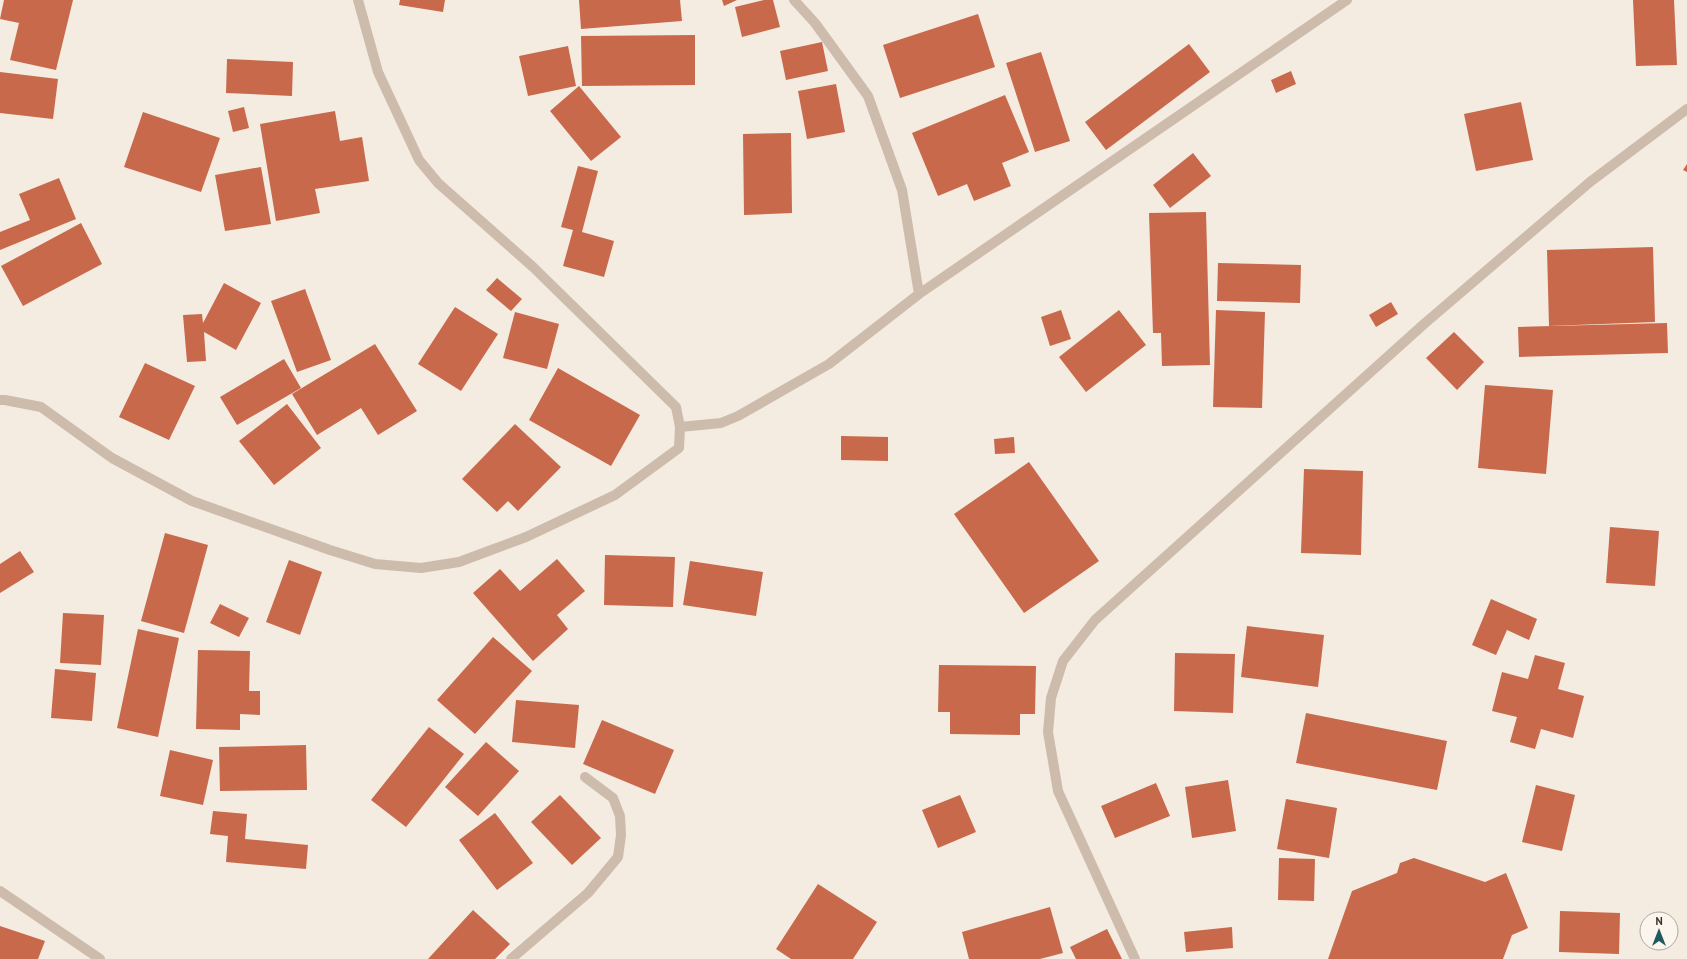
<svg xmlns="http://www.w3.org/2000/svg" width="1687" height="959" font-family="'PT Sans',sans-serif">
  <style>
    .building { fill: #c8694b }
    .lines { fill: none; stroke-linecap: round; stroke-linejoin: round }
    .minor { stroke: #cdbbac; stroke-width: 10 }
  </style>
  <rect width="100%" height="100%" fill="#f4ebe1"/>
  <path class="building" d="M4 0H73L56 70 10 60 19 23 0 19Z
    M400 0H445L443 12 399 5Z
    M579 0H680L682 21 581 29Z
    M722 0H737L724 6Z
    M764 0H773L780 27 742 37 735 7Z
    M1633 0H1674L1677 65 1636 66Z
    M978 14 995 67 900 98 883 45Z
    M695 35V85L582 86 581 36Z
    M822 42 828 71 786 80 780 51Z
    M1189 44 1210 72 1106 150 1085 122Z
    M568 46 576 86 528 96 519 56Z
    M1041 52 1070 141 1035 152 1006 63Z
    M227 59 293 62 292 96 226 93Z
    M1291 71 1296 84 1276 93 1271 80Z
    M0 72 58 79 53 119 0 113Z
    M836 84 845 132 807 139 798 91Z
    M579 86 621 137 591 161 550 111Z
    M1005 95 1029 152 1002 163 1011 186 974 201 967 184 938 196 912 133Z
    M1521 102 1533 160 1476 171 1464 114Z
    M244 107 249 128 233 132 228 111Z
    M335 111 340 141 362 137 369 181 315 189 320 213 276 221 260 124Z
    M143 112 220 138 201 192 124 167Z
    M791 133 792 213 744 215 743 134Z
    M1193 153 1211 176 1170 208 1153 185Z
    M1687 164V172L1683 170Z
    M578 166 598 171 582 232 614 241 604 277 563 266 573 230 561 227Z
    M261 167 271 224 225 231 215 175Z
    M59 178 76 219 0 250V232L30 220 19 194Z
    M1206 212 1210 365 1162 366 1161 333H1153L1149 213Z
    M81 223 102 264 23 306 1 266Z
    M1653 247 1655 322 1549 326 1547 250Z
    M1218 263 1301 265 1300 303 1217 301Z
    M497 278 522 299 511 311 486 290Z
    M224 283 261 303 236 350 204 332 206 361 187 362 183 315 202 314 203 323Z
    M305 289 331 360 297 372 271 301Z
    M1391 302 1398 314 1376 327 1369 315Z
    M455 307 498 334 461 391 418 364Z
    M1061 310 1071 339 1050 346 1041 317Z
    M1119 310 1146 345 1086 392 1059 357Z
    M1216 310 1265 312 1262 408 1213 407Z
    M515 312 559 324 547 369 503 358Z
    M1667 323 1668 353 1519 357 1518 327Z
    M1454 332 1484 362 1457 390 1426 358Z
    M375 344 417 411 378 435 361 408 317 435 292 394Z
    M284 359 301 388 237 425 220 397Z
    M145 363 195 386 169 440 119 417Z
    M558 368 640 415 611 466 529 420Z
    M1485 385 1553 390 1546 474 1478 468Z
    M287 404 321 448 274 485 239 441Z
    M515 424 561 467 518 511 508 501 497 512 462 479Z
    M841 436 888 437V461L841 460Z
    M1014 437 1015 453 995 454 994 439Z
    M1029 462 1099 561 1024 613 954 514Z
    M1304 469 1363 471 1361 555 1301 553Z
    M1610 527 1659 531 1655 586 1606 583Z
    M165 533 208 545 184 633 141 621Z
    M20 551 34 572 0 593V564Z
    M605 555 675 557 673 607 604 605Z
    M557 559 585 591 557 615 568 629 533 661 473 593 500 569 520 591Z
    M289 560 322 572 300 635 266 622Z
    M690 561 763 572 756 616 683 605Z
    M1491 599 1537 619 1529 640 1507 630 1496 655 1472 645Z
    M220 604 249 618 239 637 210 623Z
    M63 613 104 615 101 665 60 663Z
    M1247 626 1324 635 1318 687 1241 677Z
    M138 629 179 638 158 737 117 728Z
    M493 637 532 671 475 734 437 700Z
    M198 650 250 651 249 691H260V715L240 714V730L196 729Z
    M1175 653 1235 654 1233 713 1174 711Z
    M1535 655 1565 663 1558 689 1584 696 1573 738 1541 729 1535 749 1510 742 1517 717 1492 711 1502 672 1528 679Z
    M939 665 1036 666 1035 714H1020V735L950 734V712H938Z
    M55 669 96 673 92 721 51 718Z
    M516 700 579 705 575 748 512 742Z
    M1306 713 1447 741 1437 790 1296 763Z
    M602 720 674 750 655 794 583 764Z
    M429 727 464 754 406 827 371 800Z
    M486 742 519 771 478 816 445 787Z
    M306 745 307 790 220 791 219 747Z
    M170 750 213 760 203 805 160 796Z
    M1228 780 1236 831 1192 838 1185 787Z
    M1156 783 1170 816 1115 838 1101 806Z
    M1536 785 1575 795 1562 851 1522 842Z
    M560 795 601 838 572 865 531 822Z
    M960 795 976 832 938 848 922 810Z
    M1286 799 1337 808 1329 858 1277 849Z
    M213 811 247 814 245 839 308 845 306 869 226 862 228 836 210 834Z
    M495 813 533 863 497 890 459 840Z
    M1279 858 1315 859 1314 901 1278 900Z
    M1414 858 1485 882 1506 873 1528 928 1512 935 1503 959H1328L1352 891 1397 873 1400 863Z
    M818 884 877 922 853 959H791L776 949Z
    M1050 907 1063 953 1040 959H969L962 932Z
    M473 910 510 944 495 959H428Z
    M1560 911 1620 913 1619 954 1559 952Z
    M0 926 45 941 38 959H0Z
    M1232 927 1233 948 1186 952 1184 932Z
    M1107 929 1122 959H1076L1070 947Z"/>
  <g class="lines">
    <path class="minor" d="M794 0 815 23 868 96 902 190 919 294
      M0 400H5L41 407 112 458 192 501 330 550 375 564 421 568 459 562 526 537 615 495 679 448 680 427 676 407 533 267 438 183 419 160 378 72 358 0
      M680 427 721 423 738 416 829 364 919 294 1347 0
      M0 891 100 959
      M511 959 588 893 618 857 621 835 620 816 613 798 585 777
      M1135 959 1058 791 1048 732 1051 698 1063 661 1095 620 1424 324 1590 182 1687 109"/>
  </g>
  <g transform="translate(1659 931)"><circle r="19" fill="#fbf5ee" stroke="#aea6a0"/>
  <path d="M0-3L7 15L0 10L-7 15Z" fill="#1f5a5e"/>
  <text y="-6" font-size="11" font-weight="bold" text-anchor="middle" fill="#3b302b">N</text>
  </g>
</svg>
